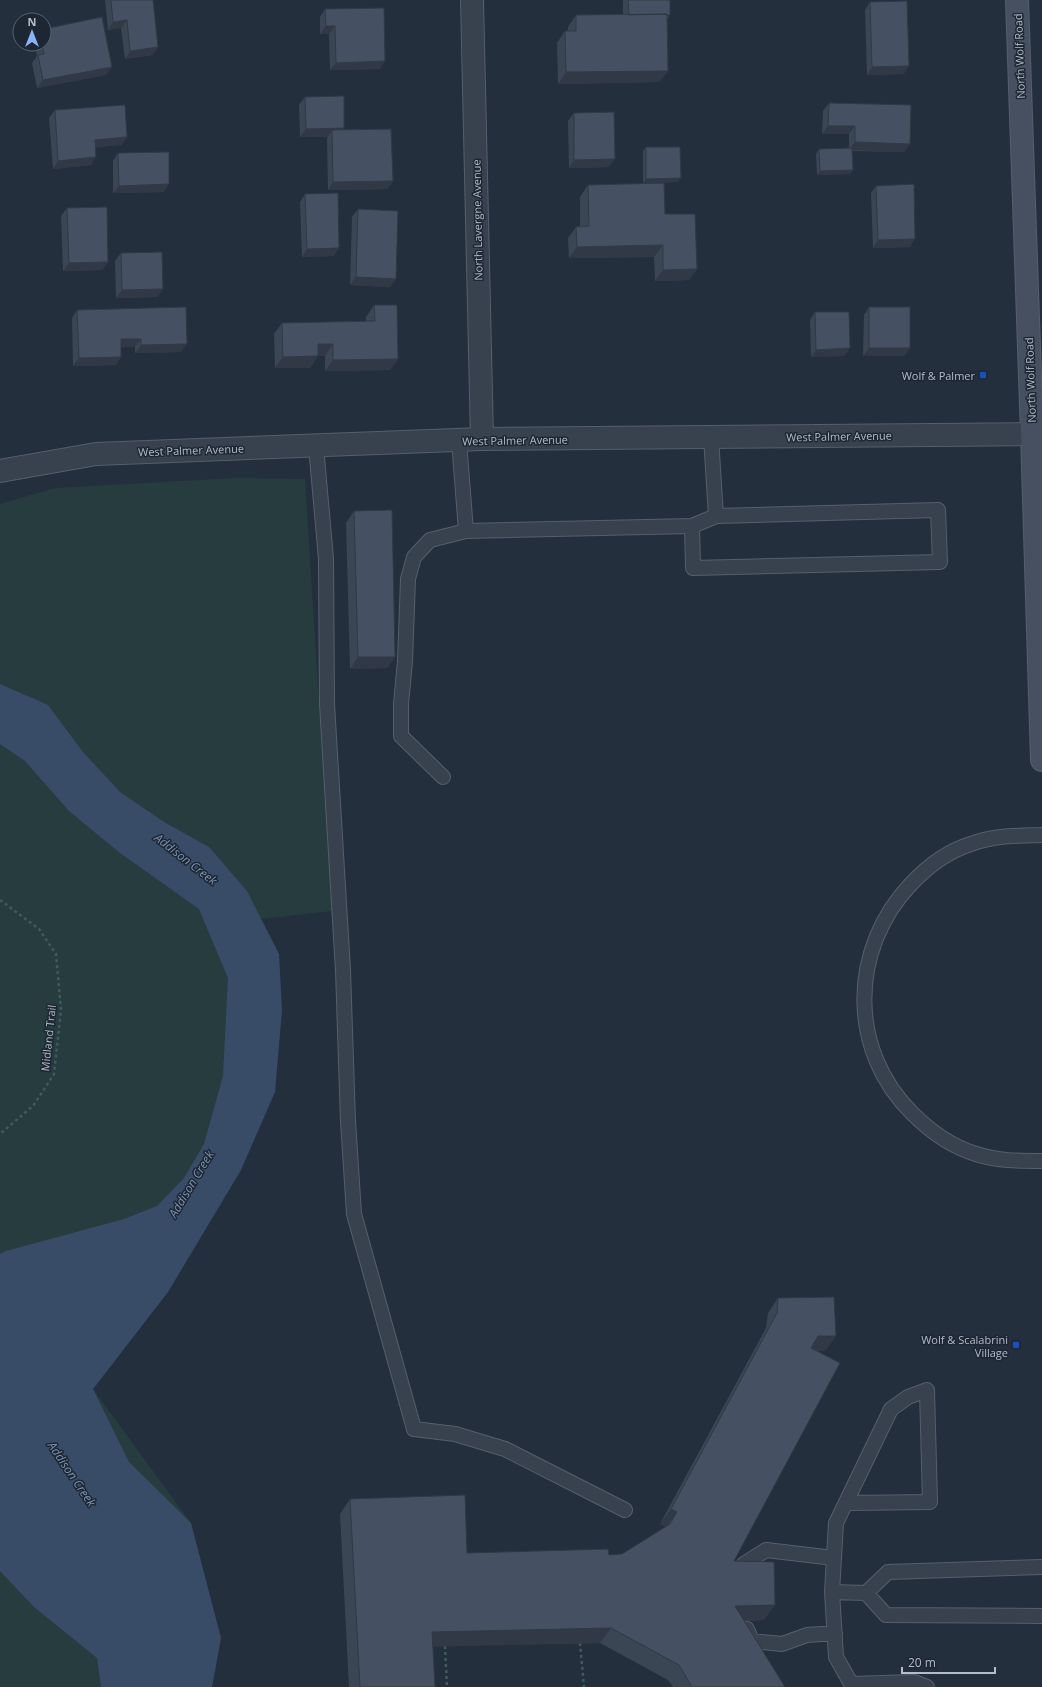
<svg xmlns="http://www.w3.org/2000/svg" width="1042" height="1687" font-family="'Open Sans',sans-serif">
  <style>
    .green { fill: #263c3f }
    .water { fill: #394c67 }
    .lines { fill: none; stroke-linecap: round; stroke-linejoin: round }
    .lane-casing { stroke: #565f6c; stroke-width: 16 }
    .street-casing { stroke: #565f6c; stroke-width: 24 }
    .secondary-casing { stroke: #565f6c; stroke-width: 24 }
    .path { stroke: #44595c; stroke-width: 2.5; stroke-dasharray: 3 3; stroke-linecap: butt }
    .lane { stroke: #38414e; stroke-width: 14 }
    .street { stroke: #38414e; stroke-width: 22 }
    .secondary { stroke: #465061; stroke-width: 22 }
    .wall { fill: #3b4654 }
    .shaded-wall { fill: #303945 }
    .building { fill: #455162; stroke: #303945 }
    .transit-dot { fill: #1a4fb4; stroke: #1d2633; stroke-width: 1.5 }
    .labels { text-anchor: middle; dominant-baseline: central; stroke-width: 3; stroke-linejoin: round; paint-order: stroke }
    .street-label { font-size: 11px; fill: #b4bcc9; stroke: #1d2633 }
    .poi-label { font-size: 11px; fill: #b4bcc9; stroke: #1d2633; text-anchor: end }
    .water-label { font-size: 12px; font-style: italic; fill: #7c92b1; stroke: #1d2633 }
  </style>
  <rect width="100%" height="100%" fill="#242f3e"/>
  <path class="green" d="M236 478 305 479 332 911 261 919 282 1010 253 1142 143 1324 93 1389 191 1523 216 1669 210 1687H0V504L55 488Z"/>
  <path class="water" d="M0 684 48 705 83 752 120 792 164 822 209 847 247 891 279 954 282 1010 275 1092 241 1170 168 1292 93 1389 129 1462 191 1523 221 1638 212 1687H101L97 1658 34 1607 0 1571V1254L6 1251 124 1219 157 1206 184 1178 204 1144 223 1076 228 978 199 909 120 853 69 811 25 761 0 744Z"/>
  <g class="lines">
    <g class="lane-casing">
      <path id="lane" d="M711 437 716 516
        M459 441 466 531 692 526 716 516 938 510 940 562 693 568 692 526
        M316 446 326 559 327 704 343 970 348 1121 354 1214 414 1429 455 1434 505 1449 625 1510
        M443 777 401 736V704L405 661 408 579 414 557 430 540 466 531
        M1042 835C1016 836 996 835 971 844 948 851 927 867 911 884 849 949 848 1051 913 1114 931 1132 953 1147 976 1154 998 1161 1019 1161 1042 1161
        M846 1503 930 1502 927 1390 908 1397 891 1409 836 1523 832 1592 836 1657 853 1687
        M741 1576 744 1564 766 1550 834 1558
        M832 1592 866 1593 886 1615 1042 1616
        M866 1593 888 1572 1042 1567
        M747 1629 752 1641 782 1644 807 1635 835 1633
        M851 1684 914 1682 927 1687"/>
    </g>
    <g class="street-casing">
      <path id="street" d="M472 0 482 439
        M0 471 96 454 482 439 1042 434"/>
    </g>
    <g class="secondary-casing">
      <path id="secondary" d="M1017 0 1032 434 1042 760"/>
    </g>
    <path class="path" d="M0 900 39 929 56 954 61 1010 54 1074 33 1106 0 1134
      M580 1643 584 1687
      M445 1646 447 1687"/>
    <use href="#lane" class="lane"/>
    <use href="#street" class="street"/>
    <use href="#secondary" class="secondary"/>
  </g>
  <path class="wall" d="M105 0H153L158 47 152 55 125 59 121 28 108 30Z
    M623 0H670V15L667 20 668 71 659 82 558 84 557 43 565 31H568V27L576 15H623Z
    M870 2 904 74 867 75 865 10Z
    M325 9 380 69 330 70 329 34H320V17Z
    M35 44H44L112 67 106 75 37 88 32 63 37 56Z
    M305 97 393 181 387 189 328 190 327 138 328 137H300L299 105Z
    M829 103 910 144 904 152 852 151 853 170 850 174 817 175 816 154 819 149H849V134H822L823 111Z
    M55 110 127 137 121 145 96 147 91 165 53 169 49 118Z
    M574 113 609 167 569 168 568 121Z
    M646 147 678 182 643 183V151Z
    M118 153 164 192 113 193V161Z
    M588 185 665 214 697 269 689 280 655 281 654 257 569 258 568 238 576 227 580 226V197Z
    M876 186 910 247 873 248 871 193Z
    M305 194 334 256 302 257 300 202Z
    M67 208 108 262 102 270 63 271 61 216Z
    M358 209 396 279 390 287 350 285 352 217Z
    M121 253 163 289 157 297 116 298 115 261Z
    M374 305 398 359 390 370 325 371V356H318L310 368H275L274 334 282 323 366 321V317Z
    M869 307 910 348 904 356H863L864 315Z
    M77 310 181 352 135 353V347H121V357L116 365 73 366 72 318Z
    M815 312 850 348 844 356 811 357 810 320Z
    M354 511 395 657 387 668 350 669 346 523Z
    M778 1298 836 1336 825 1351H818L734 1561 764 1620 743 1621 785 1687H673L668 1680 600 1643 433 1646 435 1687H349L340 1514 350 1499 467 1553 609 1555 622 1554 666 1527 660 1524 766 1328 768 1313Z"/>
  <path class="shaded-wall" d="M670 15 664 23 629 16Z
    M127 20 121 28 108 30 113 22Z
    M326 26H335L329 34H320Z
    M158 47 152 55 125 59 130 51Z
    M385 61 380 69 330 70 336 63Z
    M909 66 904 74 867 75 872 67Z
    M112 67 106 75 37 88 43 80Z
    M668 71 659 82 558 84 566 72Z
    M828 126H855L849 134H822Z
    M344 128 339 136 332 130 328 137H300L306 129Z
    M127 137 121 145 90 148 95 140Z
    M855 142 910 144 904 152 849 150Z
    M96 157 91 165 53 169 58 161Z
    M615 159 609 167 569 168 574 160Z
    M853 170 850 174 817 175 820 171Z
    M681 178 678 182 643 183 646 179Z
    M393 181 387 189 328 190 333 182Z
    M169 184 164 192 113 193 119 186Z
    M915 239 910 247 873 248 878 240Z
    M663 245 654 257 569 258 577 247Z
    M339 248 334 256 302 257 307 249Z
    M108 262 102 270 63 271 69 263Z
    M697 269 689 280 655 281 663 270Z
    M356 277 396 279 390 287 350 285Z
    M163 289 157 297 116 298 122 290Z
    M121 339H141L135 347H115Z
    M187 344 181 352 135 353 141 345Z
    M318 344H333L325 356H310Z
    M850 348 844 356 811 357 816 350Z
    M869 348H910L904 356H863Z
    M318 356 310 368H275L283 357Z
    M121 357 116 365 73 366 79 358Z
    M398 359 390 370 325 371 333 360Z
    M358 657H395L387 668 350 669Z
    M818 1336H836L825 1351H807Z
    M671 1509 677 1512 666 1527 660 1524Z
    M775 1605 764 1620 724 1621 735 1606Z
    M611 1628 600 1643 421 1647 432 1632Z"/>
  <path class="building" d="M111 0H153L158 47 130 51 127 20 113 22Z
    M628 0H670V15H667V14L629 15Z
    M907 1 909 66 872 67 870 2Z
    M384 8 385 61 336 63 335 26H326L325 9Z
    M667 14 668 71 566 72 565 31H576V15Z
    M102 17 112 67 43 80 38 55 44 54 42 44H44V29Z
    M344 96V128L306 129 305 97Z
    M829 103 911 105 910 144 855 142V126H828Z
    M125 105 127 137 95 140 96 157 58 161 55 110Z
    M614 112 615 159 574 160V113Z
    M391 129 393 181 333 182 332 130Z
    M646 147H680L681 178 646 179Z
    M852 148 853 170 820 171 819 149Z
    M169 152V184L119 186 118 153Z
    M664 183 665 214H695L697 269 663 270V245L577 247 576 227 589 226 588 185Z
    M914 184 915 239 878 240 876 186Z
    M338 193 339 248 307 249 305 194Z
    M107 207 108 262 69 263 67 208Z
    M358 209 398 211 396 279 356 277Z
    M162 252 163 289 122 290 121 253Z
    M374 305H397L398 359 333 360V344H318V356L283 357 282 323 375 321Z
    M186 307 187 344 141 345V339H121V357L79 358 77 310Z
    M869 307H910V348H869Z
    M815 312H849L850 348 816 350Z
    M392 510 395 657H358L354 511Z
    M834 1297 836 1336H818L811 1348 840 1363 734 1561 774 1562 775 1605 735 1606 785 1687H692L679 1665 611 1628 432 1632 435 1687H360L350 1499 465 1495 467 1553 608 1549 609 1555 622 1554 670 1524 677 1512 671 1509 777 1313 778 1298Z"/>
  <g class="transit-dot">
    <rect x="979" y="371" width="8" height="8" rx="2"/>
    <rect x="1012" y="1341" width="8" height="8" rx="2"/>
  </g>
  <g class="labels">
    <g class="street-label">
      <text transform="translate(1019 56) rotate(-92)">North Wolf Road</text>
      <text transform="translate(477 220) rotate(-91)">North Lavergne Avenue</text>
      <text transform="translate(1030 380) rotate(-92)">North Wolf Road</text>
      <text transform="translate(839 436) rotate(-1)">West Palmer Avenue</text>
      <text transform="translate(515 440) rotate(-1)">West Palmer Avenue</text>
      <text transform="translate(191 450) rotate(-2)">West Palmer Avenue</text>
      <text transform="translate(48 1038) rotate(-84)">Midland Trail</text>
    </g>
    <g class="poi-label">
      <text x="975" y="375">Wolf &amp; Palmer</text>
      <text x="1008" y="1339">Wolf &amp; Scalabrini<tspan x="1008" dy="13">Village</tspan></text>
    </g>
    <g class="water-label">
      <text transform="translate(186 859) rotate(38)">Addison Creek</text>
      <text transform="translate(191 1184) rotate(-59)">Addison Creek</text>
      <text transform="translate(72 1474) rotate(56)">Addison Creek</text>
    </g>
  </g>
  <g transform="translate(32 32)"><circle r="19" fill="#1d2633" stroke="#59626f"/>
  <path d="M0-3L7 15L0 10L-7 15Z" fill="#8ab4f8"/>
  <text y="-6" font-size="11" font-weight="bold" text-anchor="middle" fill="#b4bcc9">N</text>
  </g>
  <path d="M902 1667v6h93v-6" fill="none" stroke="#b4bcc9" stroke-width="2"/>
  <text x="908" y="1667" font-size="12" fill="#b4bcc9" stroke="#1d2633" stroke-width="3" paint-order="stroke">20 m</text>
</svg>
